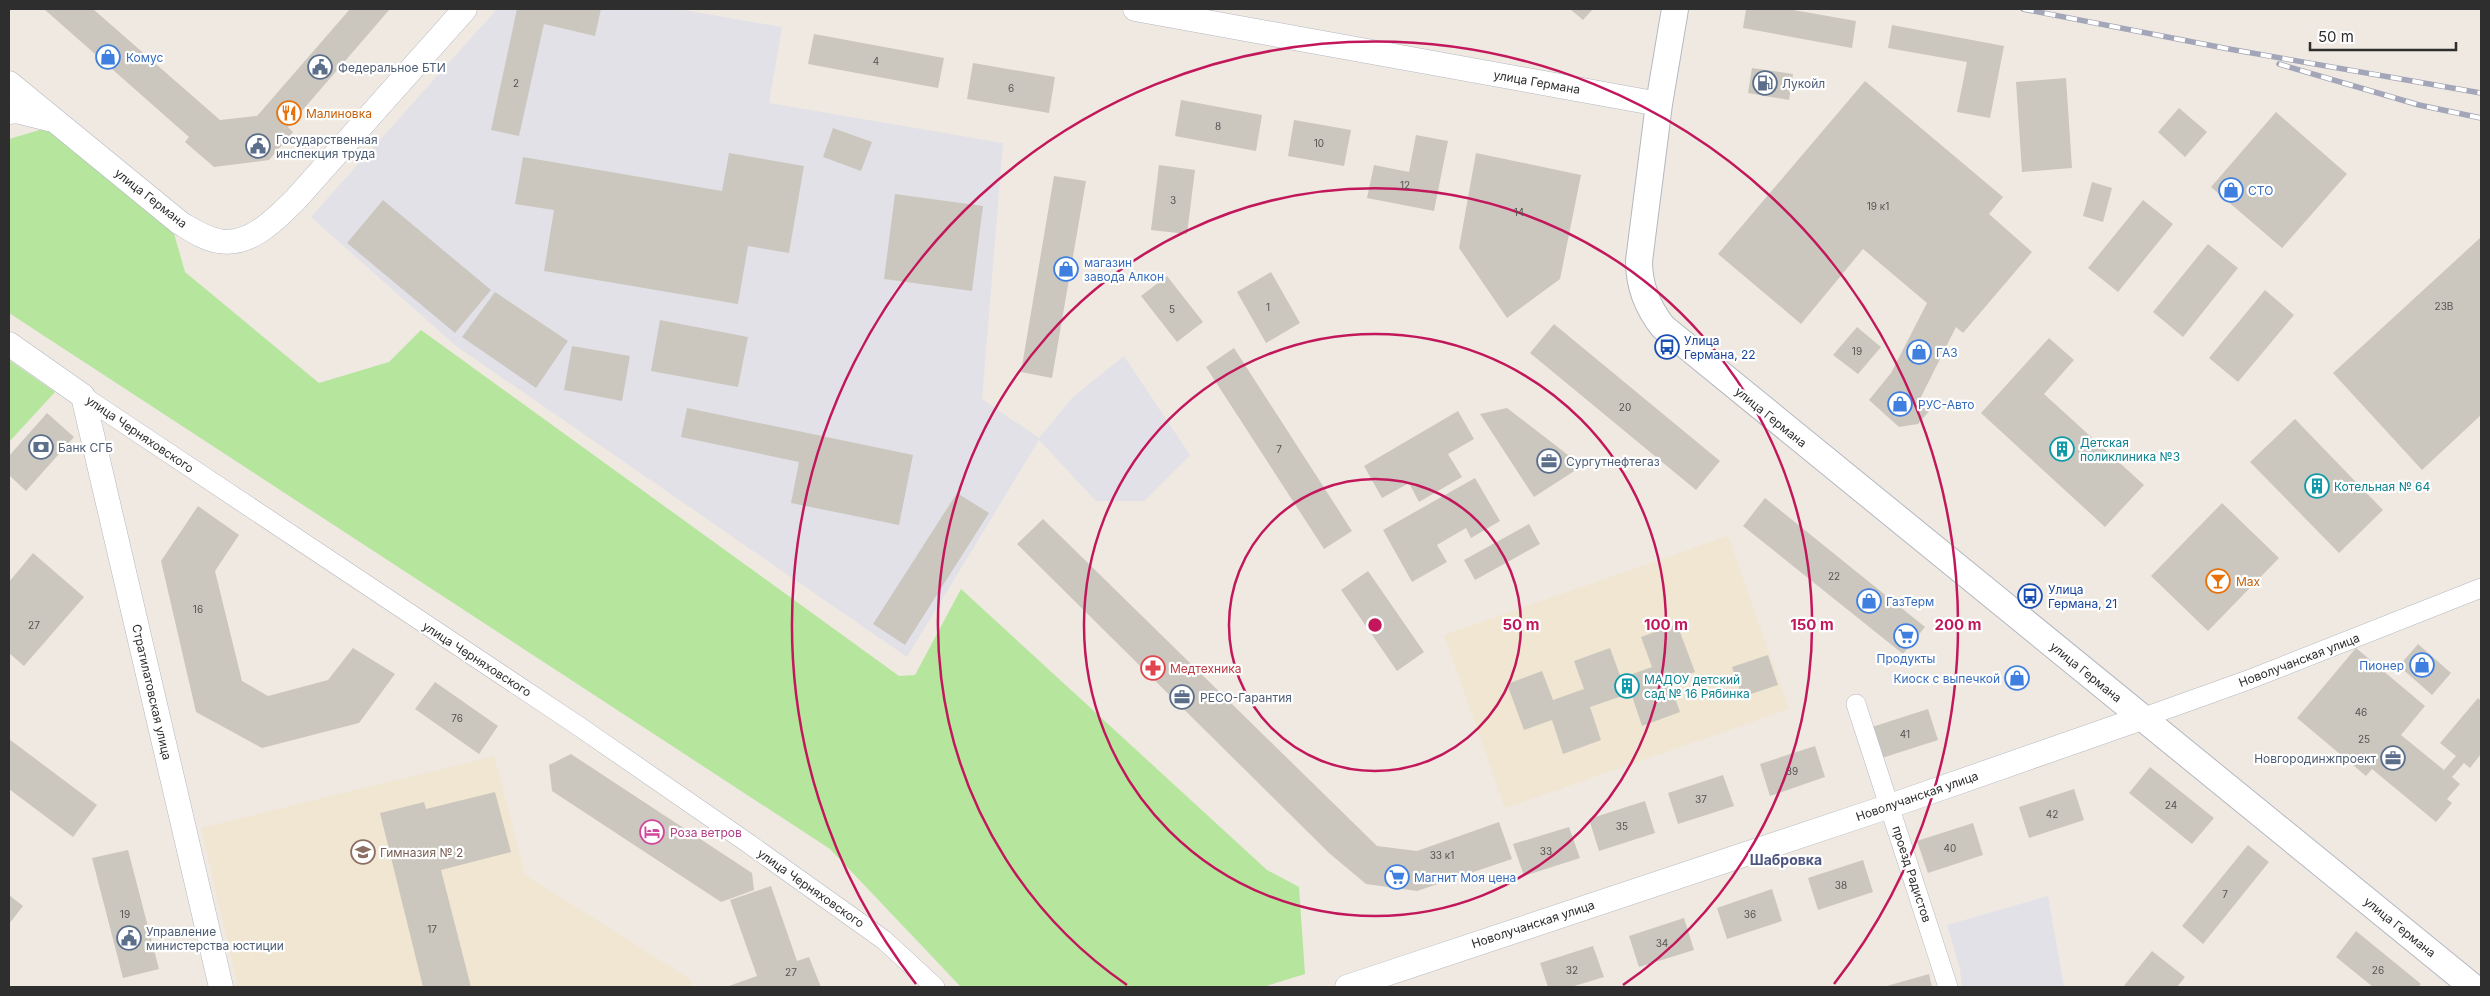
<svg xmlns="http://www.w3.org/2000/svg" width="2490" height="996" font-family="Inter,sans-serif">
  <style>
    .industrial { fill: #e3e1e8 }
    .education { fill: #f0e6d1 }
    .green { fill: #b6e59e }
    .building { fill: #cbc7bf }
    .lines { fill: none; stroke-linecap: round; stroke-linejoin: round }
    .minor-casing { stroke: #b4b7c1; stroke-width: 20 }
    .tertiary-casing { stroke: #b4b7c1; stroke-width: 25 }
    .secondary-casing { stroke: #b4b7c1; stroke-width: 28 }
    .minor { stroke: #fff; stroke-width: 19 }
    .tertiary { stroke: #fff; stroke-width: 24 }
    .secondary { stroke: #fff; stroke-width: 26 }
    .rail-casing { stroke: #a3a6b8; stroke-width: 5.5 }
    .rail { stroke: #fff; stroke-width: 4; stroke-dasharray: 11; stroke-linecap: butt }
    .ring { fill: none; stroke: #c2185b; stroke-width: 2.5 }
    .labels { text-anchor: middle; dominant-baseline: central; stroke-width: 4.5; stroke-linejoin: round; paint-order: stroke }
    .number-label { font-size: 10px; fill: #555452 }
    .shop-label { font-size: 12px; fill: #366cbe; stroke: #fff; text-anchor: start }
    .service-label { font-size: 12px; fill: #4e5e75; stroke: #fff; text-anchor: start }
    .street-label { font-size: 12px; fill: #2e2e2e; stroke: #fff }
    .food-label { font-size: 12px; fill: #c56008; stroke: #fff; text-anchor: start }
    .transit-label { font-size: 12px; fill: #164399; stroke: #fff; text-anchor: start }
    .culture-label { font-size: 12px; fill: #0d838f; stroke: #fff; text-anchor: start }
    .health-label { font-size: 12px; fill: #be3a42; stroke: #fff; text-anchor: start }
    .hotel-label { font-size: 12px; fill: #b23c85; stroke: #fff; text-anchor: start }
    .education-label { font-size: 12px; fill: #785e54; stroke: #fff; text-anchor: start }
    .neighbourhood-label { font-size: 14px; font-weight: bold; fill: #4d5680; stroke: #fff }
    .centre { fill: #c2185b; stroke: #fff; stroke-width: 2.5 }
    .ring-label { font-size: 15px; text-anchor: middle; font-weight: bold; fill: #c2185b; stroke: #fff; stroke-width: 4.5; stroke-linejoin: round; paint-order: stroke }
  </style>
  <rect width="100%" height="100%" fill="#efe9e1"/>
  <path class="industrial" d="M497 9H678L782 27 769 103 1003 143 982 399 1039 438 1073 397 1124 356 1190 455 1144 501H1096L1039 440 907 657 456 346 311 217Z
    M2048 896 2064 987H1962L1960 969 1947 925Z"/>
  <path class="education" d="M1728 536 1789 709 1505 808 1444 635Z
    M494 756 525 875 690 979 692 987H238L201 828Z"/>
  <path class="green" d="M43 129 65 137 173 230 185 272 319 383 389 362 421 330 899 676 915 675 961 589 1267 870 1299 887 1305 974 1263 987H961L830 849 9 313V139Z
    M9 360 55 392 9 442Z"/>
  <path class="building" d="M44 9H93L220 120 257 116 350 9H390L288 127 293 132 269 160 214 167 185 142 189 137Z
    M517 9H601L595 36 544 24 519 136 491 130Z
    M1570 9H1593L1583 20Z
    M1746 9H1788L1856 21 1852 48 1743 28Z
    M1892 25 2004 46 1990 118 1957 112 1967 62 1888 48Z
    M814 34 944 58 938 88 808 64Z
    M973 63 1055 77 1049 113 967 99Z
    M1752 68 1793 74 1789 100 1748 93Z
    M2066 78 2072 168 2022 172 2016 82Z
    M1865 81 2003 197 1989 214 2032 252 1963 333 1956 327 1920 399 1931 409 1918 424 1899 427 1869 400 1891 373 1927 303 1863 249 1801 324 1718 254Z
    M1181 100 1262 115 1256 151 1175 136Z
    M2179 108 2207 132 2185 157 2158 132Z
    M2276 112 2347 174 2282 248 2211 187Z
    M1294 120 1351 130 1344 166 1288 156Z
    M833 128 872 142 861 171 823 157Z
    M1416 135 1448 141 1434 211 1367 198 1374 165 1409 172Z
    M729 153 804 166 789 253 748 246 738 304 544 271 554 210 515 204 523 157 722 191Z
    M1476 153 1581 175 1560 279 1507 318 1459 248Z
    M1159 165 1195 170 1187 234 1151 230Z
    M1054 176 1086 181 1052 378 1021 372Z
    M2092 182 2112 188 2103 222 2083 216Z
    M895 194 983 206 972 291 884 279Z
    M383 200 491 290 455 333 347 243Z
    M2143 200 2173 224 2118 292 2088 268Z
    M2480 238 2481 415 2422 470 2333 373Z
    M2208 244 2238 268 2183 337 2153 312Z
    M1271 272 1300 323 1266 343 1237 292Z
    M1167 276 1203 322 1177 342 1141 296Z
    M2265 290 2294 315 2238 382 2209 358Z
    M495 292 568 341 536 388 462 337Z
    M660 320 748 337 738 387 651 371Z
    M1554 324 1720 461 1696 490 1530 353Z
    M1857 327 1881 347 1858 374 1833 355Z
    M2049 338 2074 360 2044 394 2144 485 2105 527 1981 413Z
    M572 346 630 356 622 401 564 390Z
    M1234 348 1352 531 1324 549 1206 367Z
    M687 408 913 455 899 525 791 503 799 462 681 437Z
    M1507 408 1559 448 1582 466 1534 497 1480 414Z
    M1458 411 1474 439 1448 454 1462 477 1419 502 1409 483 1382 498 1364 466Z
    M47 413 74 437 26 491 9 475V456Z
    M2295 419 2383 510 2339 553 2250 462Z
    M1475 478 1500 521 1471 538 1466 528 1437 545 1447 562 1412 582 1383 530Z
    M957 493 989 513 905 645 873 624Z
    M1765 498 1925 627 1903 654 1743 526Z
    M2222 503 2279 558 2208 631 2151 576Z
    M198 506 239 535 215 571 242 681 268 696 328 680 353 648 395 674 359 723 262 748 196 712 161 561Z
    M1043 519 1377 846 1417 851 1499 822 1512 859 1417 891 1366 884 1329 853 1017 544Z
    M1529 524 1540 544 1475 580 1464 560Z
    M33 553 84 597 24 666 9 653V582Z
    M1368 571 1424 652 1397 671 1341 590Z
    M1677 624 1695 672 1669 681 1680 712 1642 726 1631 693 1590 707 1601 740 1563 754 1552 720 1524 730 1507 684 1542 671 1553 700 1584 689 1574 661 1610 648 1621 678 1652 667 1641 637Z
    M2418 644 2451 673 2432 695 2399 666Z
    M2356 648 2425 706 2401 735 2444 770 2456 756 2440 743 2478 698 2481 701V754L2470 768 2464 763 2452 777 2460 784 2447 799 2452 803 2436 822 2372 769 2366 776 2297 718Z
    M1768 655 1778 685 1742 697 1732 667Z
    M435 682 498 726 479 754 415 709Z
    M1928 709 1938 740 1882 758 1872 727Z
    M9 739 97 805 73 837 9 789Z
    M1815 746 1825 777 1770 796 1760 764Z
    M571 754 752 873 754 890 721 902 552 791 549 765Z
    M2150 767 2214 818 2192 844 2129 793Z
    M1723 775 1734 806 1678 824 1668 793Z
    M2074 789 2084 820 2029 838 2019 807Z
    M495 792 511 852 441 870 471 987H423L380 813 424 802 426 809Z
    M1645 801 1655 833 1599 851 1589 819Z
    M1973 823 1983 855 1928 873 1917 841Z
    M1569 827 1580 858 1524 876 1513 844Z
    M2248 845 2269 862 2203 944 2182 926Z
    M128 850 159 969 123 978 92 858Z
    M1863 860 1873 892 1818 910 1808 878Z
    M771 886 797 961 809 957 821 987H726L757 976 730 900Z
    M1772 889 1782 921 1727 939 1717 908Z
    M9 895 23 906 9 924Z
    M1684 918 1694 950 1639 967 1629 936Z
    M2356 931 2421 984 2418 987H2373L2336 957Z
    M1593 946 1604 977 1571 987H1548L1540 963Z
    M2152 951 2185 977 2177 987H2123Z
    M1929 974 1932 987H1883Z"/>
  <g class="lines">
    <g class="minor-casing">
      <path id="minor" d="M83 396 577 725 745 841 884 940 935 987
        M1856 704 1948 987
        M2142 718 2248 680 2481 588"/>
    </g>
    <g class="tertiary-casing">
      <path id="tertiary" d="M1135 9 1659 104
        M9 83 180 223C192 230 205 239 219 241 250 247 277 218 296 199L465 9
        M9 112 17 111 49 119
        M9 344 83 396 221 987
        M1347 987 1890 806 2142 718"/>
    </g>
    <g class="secondary-casing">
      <path id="secondary" d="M1675 9 1659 104 1639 261C1639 286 1647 307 1663 327L2473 987"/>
    </g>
    <use href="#minor" class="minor"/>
    <use href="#tertiary" class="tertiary"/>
    <use href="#secondary" class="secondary"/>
    <g class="rail-casing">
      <path id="rail" d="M2023 9 2229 49 2481 93
        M2279 64 2419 105 2481 118"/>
    </g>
    <use href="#rail" class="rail"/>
  </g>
  <g class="ring">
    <circle cx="1375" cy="625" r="146"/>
    <circle cx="1375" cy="625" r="291"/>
    <path d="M1127 985A437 437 0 1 1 1623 985"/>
    <path d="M916 984A583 583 0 1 1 1834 984"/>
  </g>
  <defs>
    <g id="shop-ring" transform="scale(1.25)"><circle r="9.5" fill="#fff" stroke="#3f7fe0" stroke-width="1.5"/><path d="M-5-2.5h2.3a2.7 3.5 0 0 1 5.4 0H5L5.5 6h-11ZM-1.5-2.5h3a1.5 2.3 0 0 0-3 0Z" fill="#3f7fe0"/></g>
    <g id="civic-ring" transform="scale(1.25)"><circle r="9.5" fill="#fff" stroke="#5c6f8a" stroke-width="1.5"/><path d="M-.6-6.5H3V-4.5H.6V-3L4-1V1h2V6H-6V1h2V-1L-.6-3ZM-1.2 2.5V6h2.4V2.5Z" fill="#5c6f8a"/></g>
    <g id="fuel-ring" transform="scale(1.25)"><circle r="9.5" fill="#fff" stroke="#5c6f8a" stroke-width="1.5"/><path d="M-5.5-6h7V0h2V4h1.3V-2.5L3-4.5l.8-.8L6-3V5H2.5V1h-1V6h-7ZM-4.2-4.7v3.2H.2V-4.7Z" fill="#5c6f8a"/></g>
    <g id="restaurant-ring" transform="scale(1.25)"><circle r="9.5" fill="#fff" stroke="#e8710a" stroke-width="1.5"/><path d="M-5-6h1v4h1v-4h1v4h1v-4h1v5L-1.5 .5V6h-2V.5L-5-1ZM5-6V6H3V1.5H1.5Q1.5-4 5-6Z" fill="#e8710a"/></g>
    <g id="bus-ring" transform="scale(1.25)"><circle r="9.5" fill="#fff" stroke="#1a4fb4" stroke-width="1.5"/><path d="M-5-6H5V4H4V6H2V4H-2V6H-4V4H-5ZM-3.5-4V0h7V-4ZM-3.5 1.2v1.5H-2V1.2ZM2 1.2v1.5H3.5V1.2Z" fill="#1a4fb4"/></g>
    <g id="bank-ring" transform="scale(1.25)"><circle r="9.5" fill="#fff" stroke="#5c6f8a" stroke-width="1.5"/><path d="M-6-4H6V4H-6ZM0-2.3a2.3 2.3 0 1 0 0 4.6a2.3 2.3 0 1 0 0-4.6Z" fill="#5c6f8a"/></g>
    <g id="building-ring" transform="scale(1.25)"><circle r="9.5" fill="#fff" stroke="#0f9aa8" stroke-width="1.5"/><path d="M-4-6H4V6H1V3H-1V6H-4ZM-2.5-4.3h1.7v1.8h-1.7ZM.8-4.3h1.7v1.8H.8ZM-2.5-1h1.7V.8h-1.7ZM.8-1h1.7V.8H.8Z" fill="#0f9aa8"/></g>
    <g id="office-ring" transform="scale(1.25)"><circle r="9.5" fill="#fff" stroke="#5c6f8a" stroke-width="1.5"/><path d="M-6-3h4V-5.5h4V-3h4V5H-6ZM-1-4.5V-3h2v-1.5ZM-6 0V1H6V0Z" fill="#5c6f8a"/></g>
    <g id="bar-ring" transform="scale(1.25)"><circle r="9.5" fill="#fff" stroke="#e8710a" stroke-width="1.5"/><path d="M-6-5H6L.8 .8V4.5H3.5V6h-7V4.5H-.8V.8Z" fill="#e8710a"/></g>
    <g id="supermarket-ring" transform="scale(1.25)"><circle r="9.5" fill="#fff" stroke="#3f7fe0" stroke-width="1.5"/><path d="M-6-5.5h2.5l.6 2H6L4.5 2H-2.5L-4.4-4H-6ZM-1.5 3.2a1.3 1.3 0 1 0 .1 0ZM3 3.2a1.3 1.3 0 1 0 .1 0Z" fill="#3f7fe0"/></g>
    <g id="pharmacy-ring" transform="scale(1.25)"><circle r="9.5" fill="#fff" stroke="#e0444e" stroke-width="1.5"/><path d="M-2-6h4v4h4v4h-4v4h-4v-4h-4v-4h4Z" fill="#e0444e"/></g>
    <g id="hotel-ring" transform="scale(1.25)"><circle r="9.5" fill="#fff" stroke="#d1479c" stroke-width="1.5"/><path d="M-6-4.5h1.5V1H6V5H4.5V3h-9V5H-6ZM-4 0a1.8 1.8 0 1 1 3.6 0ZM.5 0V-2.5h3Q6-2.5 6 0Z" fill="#d1479c"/></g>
    <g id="school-ring" transform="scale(1.25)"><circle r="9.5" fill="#fff" stroke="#8d6e63" stroke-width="1.5"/><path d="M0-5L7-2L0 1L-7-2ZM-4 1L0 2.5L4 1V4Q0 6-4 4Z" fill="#8d6e63"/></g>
  </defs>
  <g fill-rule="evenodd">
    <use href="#shop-ring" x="108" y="57"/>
    <use href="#civic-ring" x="320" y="67"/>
    <use href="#fuel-ring" x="1765" y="83"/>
    <use href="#restaurant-ring" x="289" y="113"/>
    <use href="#civic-ring" x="258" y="146"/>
    <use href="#shop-ring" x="2231" y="190"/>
    <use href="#shop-ring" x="1066" y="269"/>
    <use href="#bus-ring" x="1667" y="347"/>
    <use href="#shop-ring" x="1919" y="352"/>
    <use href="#shop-ring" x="1900" y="404"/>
    <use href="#bank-ring" x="41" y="447"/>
    <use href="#building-ring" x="2062" y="449"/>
    <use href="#office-ring" x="1549" y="461"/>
    <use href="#building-ring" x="2317" y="486"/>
    <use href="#bar-ring" x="2218" y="581"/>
    <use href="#bus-ring" x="2030" y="596"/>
    <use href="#shop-ring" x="1869" y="601"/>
    <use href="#supermarket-ring" x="1906" y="636"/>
    <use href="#shop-ring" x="2422" y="665"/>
    <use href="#pharmacy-ring" x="1153" y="668"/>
    <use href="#shop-ring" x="2017" y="678"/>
    <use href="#building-ring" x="1627" y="686"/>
    <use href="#office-ring" x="1182" y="697"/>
    <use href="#office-ring" x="2393" y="758"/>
    <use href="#hotel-ring" x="652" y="832"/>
    <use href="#school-ring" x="363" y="852"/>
    <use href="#supermarket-ring" x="1397" y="877"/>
    <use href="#civic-ring" x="129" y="938"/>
  </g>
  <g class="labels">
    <g class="number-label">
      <text x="876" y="61">4</text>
      <text x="516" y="83">2</text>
      <text x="1011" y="88">6</text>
      <text x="1218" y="126">8</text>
      <text x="1319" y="143">10</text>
      <text x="1405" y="185">12</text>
      <text x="1173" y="200">3</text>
      <text x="1878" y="206">19 к1</text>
      <text x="1519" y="212">14</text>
      <text x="2444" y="306">23В</text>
      <text x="1268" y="307">1</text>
      <text x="1172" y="309">5</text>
      <text x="1857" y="351">19</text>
      <text x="1625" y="407">20</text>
      <text x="1279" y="449">7</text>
      <text x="1834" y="576">22</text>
      <text x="198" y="609">16</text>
      <text x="34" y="625">27</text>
      <text x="2361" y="712">46</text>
      <text x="457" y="718">76</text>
      <text x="1905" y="734">41</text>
      <text x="2364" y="739">25</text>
      <text x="1792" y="771">39</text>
      <text x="1701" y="799">37</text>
      <text x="2171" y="805">24</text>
      <text x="2052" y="814">42</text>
      <text x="1622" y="826">35</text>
      <text x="1950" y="848">40</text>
      <text x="1546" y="851">33</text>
      <text x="1442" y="855">33 к1</text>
      <text x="1841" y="885">38</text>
      <text x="2225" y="894">7</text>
      <text x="125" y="914">19</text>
      <text x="1750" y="914">36</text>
      <text x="432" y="929">17</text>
      <text x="1662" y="943">34</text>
      <text x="1572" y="970">32</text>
      <text x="2378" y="970">26</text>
      <text x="791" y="972">27</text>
    </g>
    <g class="shop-label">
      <text x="126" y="57">Комус</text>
      <text x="2248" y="190">СТО</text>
      <text x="1084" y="262">магазин<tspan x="1084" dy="14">завода Алкон</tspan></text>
      <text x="1936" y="352">ГАЗ</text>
      <text x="1918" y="404">РУС-Авто</text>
      <text x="1886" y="601">ГазТерм</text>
      <text x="1906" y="658" text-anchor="middle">Продукты</text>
      <text x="2404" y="665" text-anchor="end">Пионер</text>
      <text x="2000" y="678" text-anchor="end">Киоск с выпечкой</text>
      <text x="1414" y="877">Магнит Моя цена</text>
    </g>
    <g class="service-label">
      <text x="338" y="67">Федеральное БТИ</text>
      <text x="1782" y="83">Лукойл</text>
      <text x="276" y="139">Государственная<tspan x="276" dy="14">инспекция труда</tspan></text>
      <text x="58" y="447">Банк СГБ</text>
      <text x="1566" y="461">Сургутнефтегаз</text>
      <text x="1200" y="697">РЕСО-Гарантия</text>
      <text x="2376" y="758" text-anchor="end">Новгородинжпроект</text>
      <text x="146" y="931">Управление<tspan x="146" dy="14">министерства юстиции</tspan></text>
    </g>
    <g class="street-label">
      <text transform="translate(1537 82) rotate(10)">улица Германа</text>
      <text transform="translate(151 198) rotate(38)">улица Германа</text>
      <text transform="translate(1771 417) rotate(39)">улица Германа</text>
      <text transform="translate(140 434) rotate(34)">улица Черняховского</text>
      <text transform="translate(477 659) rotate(33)">улица Черняховского</text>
      <text transform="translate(2299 660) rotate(-21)">Новолучанская улица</text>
      <text transform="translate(2086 672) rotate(39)">улица Германа</text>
      <text transform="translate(152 692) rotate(77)">Стратилатовская улица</text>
      <text transform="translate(1917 796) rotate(-19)">Новолучанская улица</text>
      <text transform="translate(1912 874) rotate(72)">проезд Радистов</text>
      <text transform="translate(811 888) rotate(35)">улица Черняховского</text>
      <text transform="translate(1533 924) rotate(-18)">Новолучанская улица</text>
      <text transform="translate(2400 927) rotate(39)">улица Германа</text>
    </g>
    <g class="food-label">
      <text x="306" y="113">Малиновка</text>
      <text x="2236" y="581">Max</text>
    </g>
    <g class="transit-label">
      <text x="1684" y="340">Улица<tspan x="1684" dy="14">Германа, 22</tspan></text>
      <text x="2048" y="589">Улица<tspan x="2048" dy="14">Германа, 21</tspan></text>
    </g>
    <g class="culture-label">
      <text x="2080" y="442">Детская<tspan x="2080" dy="14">поликлиника №3</tspan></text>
      <text x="2334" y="486">Котельная № 64</text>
      <text x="1644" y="679">МАДОУ детский<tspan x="1644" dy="14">сад № 16 Рябинка</tspan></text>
    </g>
    <g class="health-label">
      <text x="1170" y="668">Медтехника</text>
    </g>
    <g class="hotel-label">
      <text x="670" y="832">Роза ветров</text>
    </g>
    <g class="education-label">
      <text x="380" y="852">Гимназия № 2</text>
    </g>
    <g class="neighbourhood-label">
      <text x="1786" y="859">Шабровка</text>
    </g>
  </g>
  <circle cx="1375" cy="625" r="8" class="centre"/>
  <g class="ring-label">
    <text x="1521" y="630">50 m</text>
    <text x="1666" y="630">100 m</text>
    <text x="1812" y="630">150 m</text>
    <text x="1958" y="630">200 m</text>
  </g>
  <rect width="2490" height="996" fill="none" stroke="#2e2e2e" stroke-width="20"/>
  <path d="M2310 42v8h146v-8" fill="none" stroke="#2e2e2e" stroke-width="2.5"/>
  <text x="2318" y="42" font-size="15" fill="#2e2e2e" stroke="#ffffff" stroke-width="4" paint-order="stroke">50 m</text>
</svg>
